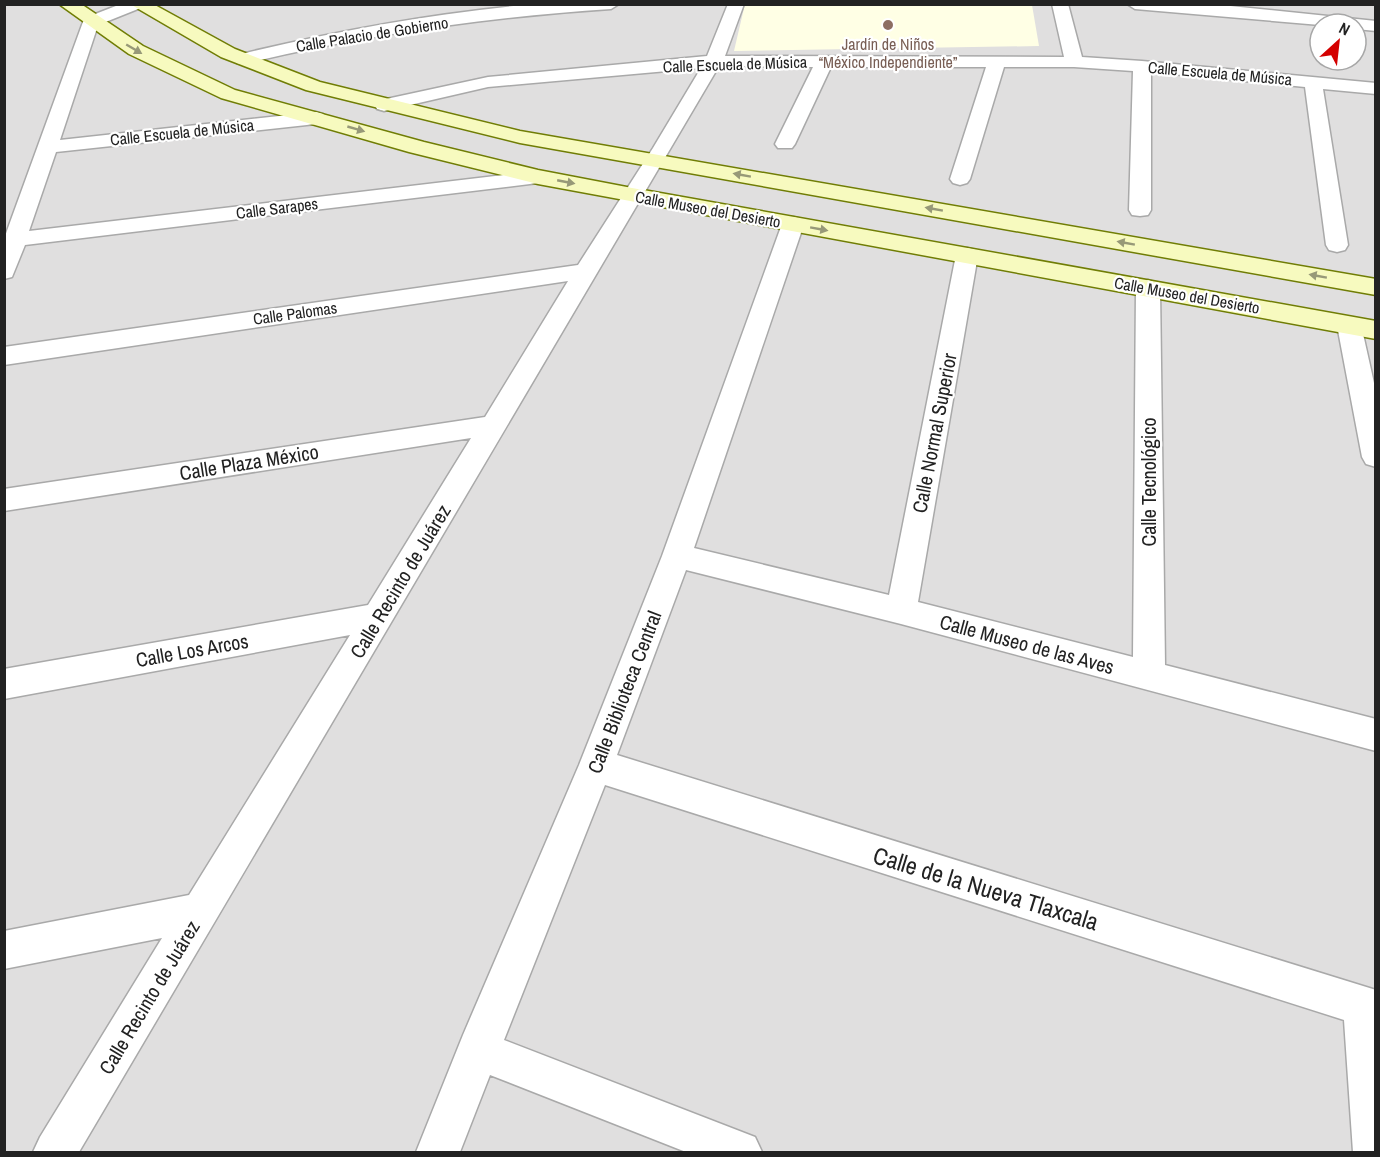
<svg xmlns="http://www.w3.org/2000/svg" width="1380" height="1157" font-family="'Archivo Narrow',sans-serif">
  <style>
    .residential { fill: #e0dfdf; fill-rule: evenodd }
    .education { fill: #ffffe5 }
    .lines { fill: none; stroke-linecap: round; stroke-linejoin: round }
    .street-casing { stroke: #a9a9a9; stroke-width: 3 }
    .secondary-casing { stroke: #707d05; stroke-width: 3 }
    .street { fill: #fff; fill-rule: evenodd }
    .secondary { fill: #f7fabf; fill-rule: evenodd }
    .oneway { fill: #979978 }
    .education-dot { fill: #8d6e63; stroke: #fff; stroke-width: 2 }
    .labels { text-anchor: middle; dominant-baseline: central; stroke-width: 4.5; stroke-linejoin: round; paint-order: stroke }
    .far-street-label { font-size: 16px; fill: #222; stroke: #fff }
    .far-education-label { font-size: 16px; fill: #785e54; stroke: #fff }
    .street-label { font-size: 20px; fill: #222; stroke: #fff }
    .near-street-label { font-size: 24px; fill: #222; stroke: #fff }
  </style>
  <rect width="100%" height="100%" fill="#f2efe9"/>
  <path class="residential" d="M5 5H1375V1152H5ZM1320 24H1356V60H1320Z"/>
  <path class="education" d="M745 4 1032 5 1039 46 734 51Z"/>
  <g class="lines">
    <g class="street-casing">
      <path id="street" d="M121 4H145L143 7 98 25 60 140 316 112 323 114 326 118 323 122 316 124 56 152 29 231 538 171 545 173 548 177 545 181 538 183 25 245 12 277 4 279V239L83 22 85 18Z
        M535 4H619L611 9C486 17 364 35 243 64L237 63 234 59 237 55C335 31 434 13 535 4Z
        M728 4H744L725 56 1064 57 1052 4H1068L1082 57 1142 61 1376 83V94L1323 89 1348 245 1345 250 1337 252 1329 250 1326 245 1305 87 1151 72V210L1148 215 1140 216 1132 215 1129 210 1133 71 1074 67H1004L970 179 967 183 960 185 953 183 950 179 986 67H831L795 144 792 148H778L775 144 813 67 719 66 79 1152H33L40 1137 162 938 4 969V931L189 895 350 635 4 699V669L368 605 471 438 4 511V489L485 417 568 281 4 365V347L578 265 653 148 701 68 488 87 384 111 377 109 375 105 377 101 488 77 707 56Z
        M1127 4H1211L1376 21V31L1356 29V24L1320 25 1135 9Z
        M793 217 801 219 804 224 694 548 889 595 956 255 959 250 967 248 975 250 978 255 918 602 1133 657 1136 288 1140 283 1148 280 1156 283 1160 288 1165 665 1376 719V751L901 624 686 570 617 755 1376 990V1152H1353L1344 1020 605 785 504 1040 755 1137 762 1152H686L490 1075 460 1152H416L463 1035 579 765 662 556 782 224 785 219Z
        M1349 317 1357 319 1361 325 1376 392V467L1366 464 1362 457 1337 325 1341 319Z"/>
    </g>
    <g class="secondary-casing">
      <path id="secondary" d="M59 4H81L143 46 235 90 424 142 538 170 632 188 1376 321V339L538 184 409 152 221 98 129 54Z
        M130 4H153L235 49 320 82 520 131 1376 279V295L520 143 306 90 221 57Z"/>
    </g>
    <use href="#street" class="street"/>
    <use href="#secondary" class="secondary"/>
  </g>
  <defs><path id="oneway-solid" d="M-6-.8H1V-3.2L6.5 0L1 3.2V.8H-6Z" transform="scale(1.5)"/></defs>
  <g class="oneway">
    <use href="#oneway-solid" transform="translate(134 49) rotate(30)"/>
    <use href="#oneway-solid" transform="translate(356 129) rotate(16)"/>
    <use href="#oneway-solid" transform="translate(742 175) rotate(-170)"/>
    <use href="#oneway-solid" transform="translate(566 182) rotate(11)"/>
    <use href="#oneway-solid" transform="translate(934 209) rotate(-170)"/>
    <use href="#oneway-solid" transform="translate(819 229) rotate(10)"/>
    <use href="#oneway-solid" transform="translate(1126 243) rotate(-170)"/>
    <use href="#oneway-solid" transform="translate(1318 276) rotate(-170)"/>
  </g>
  <circle class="education-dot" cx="888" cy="25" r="6"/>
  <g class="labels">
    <g class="far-street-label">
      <text transform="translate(372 34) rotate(-9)">Calle Palacio de Gobierno</text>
      <text transform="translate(735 64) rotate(-2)">Calle Escuela de Música</text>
      <text transform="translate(1220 73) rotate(5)">Calle Escuela de Música</text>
      <text transform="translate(182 132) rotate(-6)">Calle Escuela de Música</text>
      <text transform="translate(277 208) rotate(-7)">Calle Sarapes</text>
      <text transform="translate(708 209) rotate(10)">Calle Museo del Desierto</text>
      <text transform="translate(1187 295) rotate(10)">Calle Museo del Desierto</text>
      <text transform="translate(295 313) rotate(-8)">Calle Palomas</text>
    </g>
    <g class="far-education-label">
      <text x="888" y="44">Jardín de Niños<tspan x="888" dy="18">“México Independiente”</tspan></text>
    </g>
    <g class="street-label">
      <text transform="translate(934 433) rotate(-79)">Calle Normal Superior</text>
      <text transform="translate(249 462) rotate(-9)">Calle Plaza México</text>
      <text transform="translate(1148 482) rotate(-90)">Calle Tecnológico</text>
      <text transform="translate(400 581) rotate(-59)">Calle Recinto de Juárez</text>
      <text transform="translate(1027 644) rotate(15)">Calle Museo de las Aves</text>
      <text transform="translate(192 650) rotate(-10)">Calle Los Arcos</text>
      <text transform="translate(624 692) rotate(-69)">Calle Biblioteca Central</text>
      <text transform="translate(149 997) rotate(-59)">Calle Recinto de Juárez</text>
    </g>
    <g class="near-street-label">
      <text transform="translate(986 888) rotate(17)">Calle de la Nueva Tlaxcala</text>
    </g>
  </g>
  <rect width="1380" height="1157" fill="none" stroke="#222222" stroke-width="12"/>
  <g transform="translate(1338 42) rotate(27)"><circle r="28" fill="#ffffff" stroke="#a7a7a7" stroke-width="1.5"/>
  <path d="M0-4.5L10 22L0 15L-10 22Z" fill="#d40000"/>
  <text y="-9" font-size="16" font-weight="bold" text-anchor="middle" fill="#222222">N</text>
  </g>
</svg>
